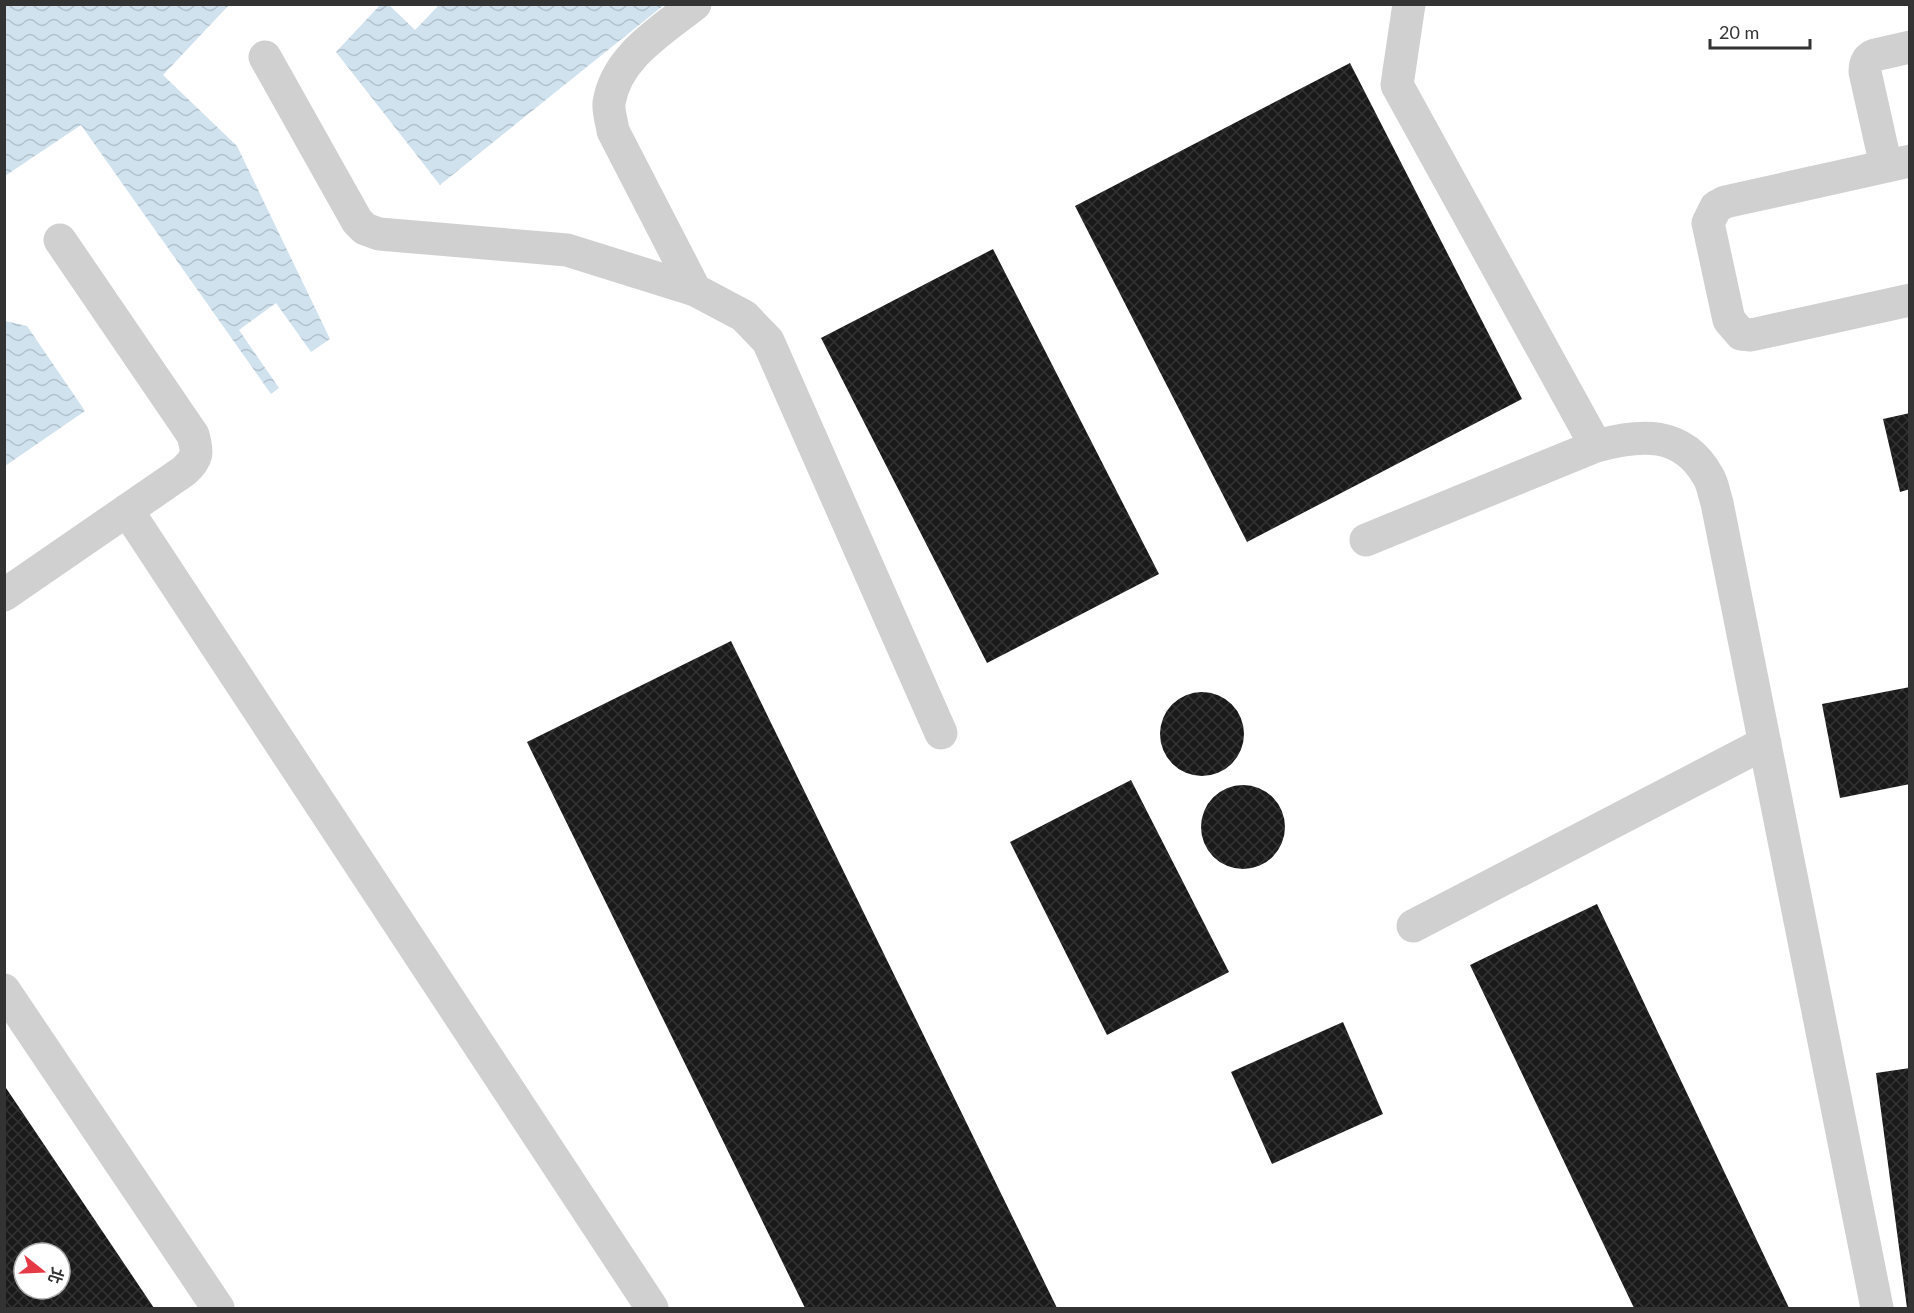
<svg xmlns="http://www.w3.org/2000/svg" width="1914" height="1313" font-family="Lato,'Noto Sans TC',sans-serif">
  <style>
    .water { fill: url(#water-waves) }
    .building { fill: url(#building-cross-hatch); fill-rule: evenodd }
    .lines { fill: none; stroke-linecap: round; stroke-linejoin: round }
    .minor { stroke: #d0d0d0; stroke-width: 33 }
  </style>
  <defs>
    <pattern id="water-waves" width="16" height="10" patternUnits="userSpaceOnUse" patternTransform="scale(1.5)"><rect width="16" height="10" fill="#cfe2ee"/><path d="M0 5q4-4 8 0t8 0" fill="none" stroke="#b2c2cd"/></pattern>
    <pattern id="building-cross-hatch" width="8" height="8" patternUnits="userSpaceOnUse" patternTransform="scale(1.5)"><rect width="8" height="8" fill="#1a1a1a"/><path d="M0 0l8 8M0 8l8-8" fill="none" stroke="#333"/></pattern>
  </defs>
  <rect width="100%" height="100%" fill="#fff"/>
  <path class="water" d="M5 4 229 5 163 75 237 146 330 339 311 352 276 303 239 330 279 388 271 394 81 125 5 176Z
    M381 4 389 5 415 30 439 5H664L440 185 336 52Z
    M5 321 27 326 85 411 5 466Z"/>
  <path class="building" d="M1350 63 1522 399 1247 542 1075 206Z
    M993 249 1159 574 987 663 821 338Z
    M1910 413V489L1900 492 1883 419Z
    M731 641 1057 1308H805L527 742Z
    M1910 687V784L1840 798 1822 704Z
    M1160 734a42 42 0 1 1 84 0a42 42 0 1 1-84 0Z
    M1131 780 1229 972 1107 1035 1010 842Z
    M1201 827a42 42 0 1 1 84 0a42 42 0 1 1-84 0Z
    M1597 904 1789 1308H1634L1470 965Z
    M1343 1022 1383 1114 1272 1164 1231 1072Z
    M1910 1068V1308H1907L1876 1073Z
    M4 1085 154 1308H4ZM24 1253H60V1289H24Z"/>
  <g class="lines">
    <path class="minor" d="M695 4C661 31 616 57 609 103 608 112 612 122 613 131L695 290
      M1409 4 1397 85 1596 446
      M265 57 357 221 365 229 379 234 567 250 695 290 744 316 768 341 941 733
      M1910 161 1725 202 1716 207 1708 223 1729 320 1741 334 1751 335 1910 300
      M1886 166 1865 72C1865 64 1867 58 1875 55L1910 47
      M127 510 652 1308
      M1366 540 1596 446C1640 434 1682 430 1708 476 1713 484 1714 494 1717 503L1877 1308
      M4 595 184 471C198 458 198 453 193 435L60 240
      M1413 926 1765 743
      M4 990 218 1308"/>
  </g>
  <rect width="1914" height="1313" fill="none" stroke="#333333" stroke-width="12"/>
  <g transform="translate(42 1271) rotate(108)"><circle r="28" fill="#ffffff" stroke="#adadad" stroke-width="1.5"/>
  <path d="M0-4.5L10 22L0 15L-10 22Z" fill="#e63946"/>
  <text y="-9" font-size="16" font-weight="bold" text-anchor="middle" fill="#333333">北</text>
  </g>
  <path d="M1710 39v9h100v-9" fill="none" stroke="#333333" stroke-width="3"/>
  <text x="1719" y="39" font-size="18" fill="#333333" stroke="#ffffff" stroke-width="4.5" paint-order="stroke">20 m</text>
</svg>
